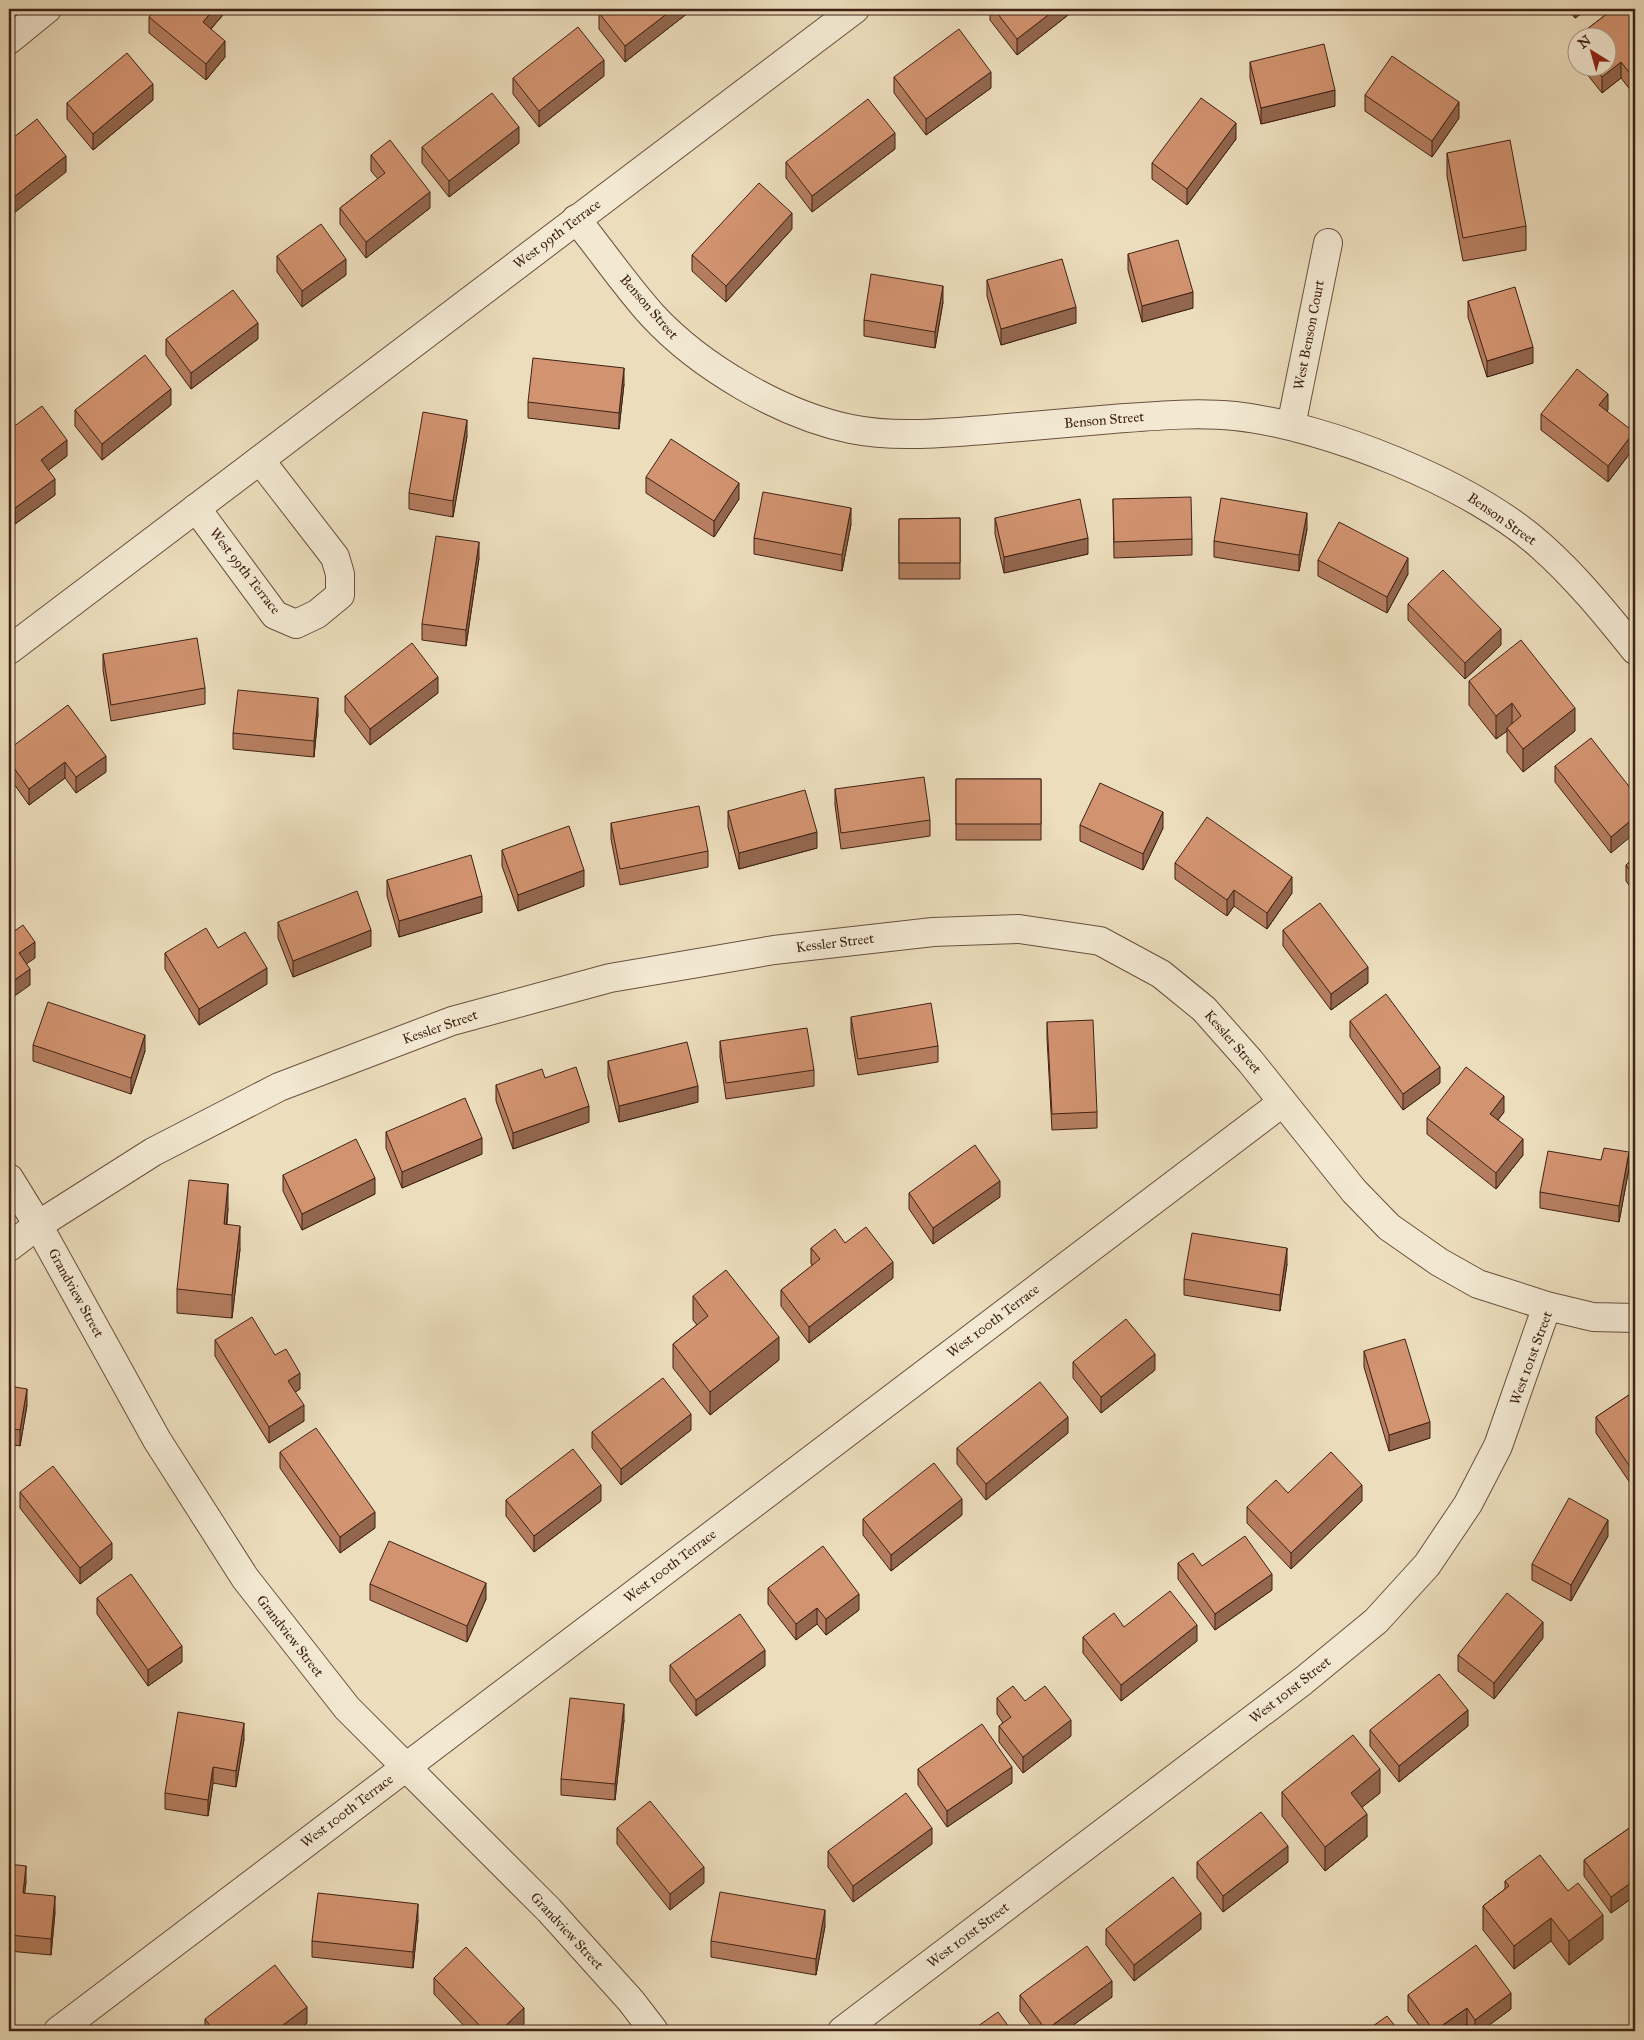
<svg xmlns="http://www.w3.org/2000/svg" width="1644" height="2040" font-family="'IM FELL Great Primer',serif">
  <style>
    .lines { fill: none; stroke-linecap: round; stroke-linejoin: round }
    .minor-casing { stroke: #6a503e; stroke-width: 30 }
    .tertiary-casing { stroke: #6a503e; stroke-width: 30 }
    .minor { stroke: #f3e9d3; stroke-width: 28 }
    .tertiary { stroke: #f3e9d3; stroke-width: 28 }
    .wall { fill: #b57e60; stroke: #3f2114 }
    .shaded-wall { fill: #93674e; stroke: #3f2114 }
    .building { fill: #d29370; stroke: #3f2114 }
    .labels { text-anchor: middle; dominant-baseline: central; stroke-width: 4; stroke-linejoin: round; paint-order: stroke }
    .street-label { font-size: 14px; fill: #3f2114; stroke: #f3e9d3 }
  </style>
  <rect width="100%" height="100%" fill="#ecddbc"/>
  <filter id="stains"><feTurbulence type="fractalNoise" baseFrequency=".004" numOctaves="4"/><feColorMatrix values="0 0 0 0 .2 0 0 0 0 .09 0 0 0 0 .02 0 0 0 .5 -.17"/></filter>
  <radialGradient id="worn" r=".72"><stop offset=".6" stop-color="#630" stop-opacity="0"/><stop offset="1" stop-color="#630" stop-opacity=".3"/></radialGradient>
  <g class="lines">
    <g class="minor-casing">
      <path id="minor" d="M9 40 47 9
        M576 219C602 251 625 285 652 315 700 367 782 415 851 429 895 438 940 433 985 430 1028 426 1070 423 1113 419 1153 416 1194 412 1235 416 1327 426 1472 484 1541 546 1576 577 1606 614 1635 650
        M1291 426 1328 243
        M196 508 275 615 296 624 317 614 340 595V574L335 557 260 460
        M9 1178 38 1225 157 1440 245 1578 347 1708 549 1910 631 2001 654 2031
        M9 1247 38 1225 153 1152 279 1087 452 1021 610 978 774 950 933 932 1019 929 1100 941 1161 974 1204 1009 1250 1061 1354 1191 1389 1227 1439 1262 1478 1284 1547 1306 1593 1317 1635 1318
        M58 2031 1283 1102
        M842 2031 1303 1681 1376 1621 1427 1565 1468 1504 1498 1446 1547 1306"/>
    </g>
    <g class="tertiary-casing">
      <path id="tertiary" d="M9 650 855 9"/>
    </g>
    <use href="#minor" class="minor"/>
    <use href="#tertiary" class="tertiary"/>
  </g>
  <path class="wall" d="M156 9H228L211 29 225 57 206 80 149 33V17Z
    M693 9 625 62 599 29V13Z
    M990 9H1072V12L1017 55 990 20Z
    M1568 9H1588L1575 18Z
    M1613 9H1633L1635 12V96L1621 78 1602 93 1582 68H1606V38H1576V60L1573 56V40Z
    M1250 62 1335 106 1261 124 1250 78Z
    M604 76 539 127 513 94V78Z
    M894 77 991 88 926 135 894 93Z
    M1365 95 1459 118 1432 157 1365 111Z
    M153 100 93 150 67 119V103Z
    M1236 139 1187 205 1152 179V163Z
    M519 143 449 197 422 163V147Z
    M895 149 812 212 786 178V162Z
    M1447 153 1526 226V250L1463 261 1447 176Z
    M371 155 430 208 366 258 340 224V208L378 179 371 171Z
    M792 229 726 302 692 271V255Z
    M1128 254 1193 308 1142 322 1128 270Z
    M277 256 346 275 302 307 277 272Z
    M987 280 1076 323 1001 345 987 296Z
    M1468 301 1533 363 1487 377 1468 317Z
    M943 302 935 348 864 336V320Z
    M166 339H258L191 389 166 355Z
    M624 384 619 429 528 418V402Z
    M171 405 102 460 75 426V410Z
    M1608 410 1607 411 1634 448 1608 482 1541 430V414Z
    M9 430 67 456 48 470 55 495 15 524 9 515Z
    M467 436 453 517 409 509V493Z
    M646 477 739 499 714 537 646 493Z
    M1113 499 1192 539V555L1114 558Z
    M960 518V579H899V519Z
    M995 518 1088 554 1004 573 995 534Z
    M851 524 842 571 754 554V538Z
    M1307 529 1299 571 1214 557V541Z
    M479 558 466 646 422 640V624Z
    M1318 560 1408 574 1387 613 1318 576Z
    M1408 604 1501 645 1465 679 1408 620Z
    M103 654 205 688V704L111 721 103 670Z
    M1469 681 1575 731 1523 772 1507 752V731L1496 739 1469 705Z
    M438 693 370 745 345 712V696Z
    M318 714 314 757 233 749V733Z
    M9 749 106 772 76 793 65 778 29 805 9 777Z
    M1555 766 1635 794 1611 853 1555 782Z
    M956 779H1041V840H956Z
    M835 789 930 820V836L841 849 835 805Z
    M728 811 817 848 739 869 728 827Z
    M611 823 708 851V867L620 885 611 839Z
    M1080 825 1163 828 1143 870 1080 841Z
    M502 850 584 886 518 911 502 866Z
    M1635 857V893L1626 881V865Z
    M1175 863 1292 893 1267 929 1234 906 1227 916 1175 879Z
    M387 880 482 912 399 937 387 896Z
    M278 922 371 946 293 977 278 938Z
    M1283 930 1368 983 1331 1010 1283 946Z
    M218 948 267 984 199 1025 165 969V953Z
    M851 1017 938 1046V1062L858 1075 851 1033Z
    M1350 1021 1440 1083 1403 1110 1350 1037Z
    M1047 1022 1097 1112V1128L1052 1130 1047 1038Z
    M720 1041 814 1070V1086L726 1099 720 1057Z
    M33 1045 145 1051 131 1094 33 1061Z
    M608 1061 698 1102 619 1122 608 1077Z
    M545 1078 589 1122 513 1149 496 1101V1085Z
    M1504 1112 1498 1120 1523 1155 1496 1189 1427 1134V1118Z
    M386 1132 482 1154 402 1188 386 1148Z
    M1601 1160 1629 1168 1619 1222 1540 1208V1192Z
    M283 1175 375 1194 302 1230 283 1191Z
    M909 1193 1000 1197 933 1244 909 1209Z
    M228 1208 227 1224 240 1249 232 1318 177 1313V1289Z
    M845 1243 893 1278 809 1343 781 1306V1290L813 1265 811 1264V1248Z
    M1287 1264 1280 1311 1184 1295V1279Z
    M693 1296 779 1360 710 1415 673 1368V1344L697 1325 693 1320Z
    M215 1340 275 1355 300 1389 295 1392 304 1421 269 1443 215 1356Z
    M1364 1351 1430 1438 1389 1451 1364 1367Z
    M1073 1362 1155 1370 1101 1413 1073 1378Z
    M9 1386 27 1405 20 1446 9 1444Z
    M1635 1391V1490L1596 1433V1417Z
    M691 1430 621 1485 592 1448V1432Z
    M1068 1433 986 1500 957 1464V1448Z
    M280 1452 375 1528 340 1553 280 1468Z
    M20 1492 112 1559 80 1584 20 1508Z
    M1288 1493 1362 1501 1291 1569 1247 1523V1507Z
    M506 1500 601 1501 534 1552 506 1516Z
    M962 1515 891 1571 863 1535V1519Z
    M1608 1536 1571 1601 1532 1580V1564Z
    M1178 1563 1202 1566 1272 1590 1215 1630 1178 1579Z
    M370 1584 486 1599 467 1642 370 1600Z
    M768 1588 859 1610 826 1635 817 1624 796 1640 768 1604Z
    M97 1598 182 1662 148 1686 97 1614Z
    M1124 1627 1197 1641 1121 1701 1083 1653V1637Z
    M1543 1638 1494 1699 1458 1671V1655Z
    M670 1665 765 1666 696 1716 670 1681Z
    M997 1698 1071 1736 1023 1773 999 1742V1726L1003 1723 997 1714Z
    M624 1720 615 1800 561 1795V1779Z
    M1468 1726 1399 1782 1370 1746V1730Z
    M244 1739 236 1787 213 1783 208 1816 165 1809V1793Z
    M918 1769 1012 1783 947 1827 918 1785Z
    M1282 1792 1380 1793 1362 1807 1367 1837 1325 1871 1282 1816Z
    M1635 1824V1896L1611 1913 1584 1876V1860Z
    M617 1828 704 1883 670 1910 617 1844Z
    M932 1844 853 1902 828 1867V1851Z
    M1197 1862H1288L1223 1912 1197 1878Z
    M9 1864 26 1882 24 1893 55 1912 51 1955 9 1951Z
    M1505 1881 1603 1939 1569 1965 1551 1941 1514 1969 1483 1930V1906L1505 1889Z
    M418 1920 413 1968 312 1957V1941Z
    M825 1926 816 1975 711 1957V1941Z
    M1106 1929H1201L1134 1981 1106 1945Z
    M434 1978 524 2024 517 2031H469L434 1994Z
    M1020 1995 1112 1997 1065 2031H1035L1020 2011Z
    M1408 1995 1511 2009 1481 2031H1472L1467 2024 1457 2031H1423L1408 2011Z
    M205 2019 307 2023 296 2031H205Z"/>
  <path class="shaded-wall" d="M214 9H228L203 38V22Z
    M673 9H693L625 62V46Z
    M1056 9H1072V12L1017 55V39Z
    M1575 9H1588L1575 18Z
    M225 41V57L206 80V64Z
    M604 60V76L539 127V111Z
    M1621 62V78L1602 93V77Z
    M991 72V88L926 135V119Z
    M153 84V100L93 150V134Z
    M1335 90V106L1261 124V108Z
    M1459 102V118L1432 157V141Z
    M1236 123V139L1187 205V189Z
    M519 127V143L449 197V181Z
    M895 133V149L812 212V196Z
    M66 156V172L9 217V201Z
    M430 192V208L366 258V242Z
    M792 213V229L726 302V286Z
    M346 259V275L302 307V291Z
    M943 286V302L935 348V332Z
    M1193 292V308L1142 322V306Z
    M1076 307V323L1001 345V329Z
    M258 323V339L191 389V373Z
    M1533 347V363L1487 377V361Z
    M624 368V384L619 429V413Z
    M171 389V405L102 460V444Z
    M1608 394V410L1599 421V405Z
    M467 420V436L453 517V501Z
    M1634 432V448L1608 482V466Z
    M67 440V456L41 476V460Z
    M55 479V495L15 524V508Z
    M739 483V499L714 537V521Z
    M851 508V524L842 571V555Z
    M1307 513V529L1299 571V555Z
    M1088 538V554L1004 573V557Z
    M479 542V558L466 646V630Z
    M1408 558V574L1387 613V597Z
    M1501 629V645L1465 679V663Z
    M438 677V693L370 745V729Z
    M318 698V714L314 757V741Z
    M1512 703V727L1507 728V731L1496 739V716Z
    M1575 708V731L1523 772V749Z
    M106 756V772L76 793V777Z
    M65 762V778L29 805V789Z
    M1163 812V828L1143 870V854Z
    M1635 817V833L1611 853V837Z
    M817 832V848L739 869V853Z
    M584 870V886L518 911V895Z
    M1292 877V893L1267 929V913Z
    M1234 890V906L1227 916V900Z
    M482 896V912L399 937V921Z
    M371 930V946L293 977V961Z
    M35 942V958L19 969V953Z
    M1368 967V983L1331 1010V994Z
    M267 968V984L199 1025V1009Z
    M30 969V985L9 1000V984Z
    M145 1035V1051L131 1094V1078Z
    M1440 1067V1083L1403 1110V1094Z
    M698 1086V1102L619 1122V1106Z
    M1504 1096V1112L1490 1130V1114Z
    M589 1106V1122L513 1149V1133Z
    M482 1138V1154L402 1188V1172Z
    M1523 1139V1155L1496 1189V1173Z
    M1629 1152V1168L1619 1222V1206Z
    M375 1178V1194L302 1230V1214Z
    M1000 1181V1197L933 1244V1228Z
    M228 1184V1208L224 1248V1224Z
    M240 1226V1249L232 1318V1295Z
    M1287 1248V1264L1280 1311V1295Z
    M893 1262V1278L809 1343V1327Z
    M779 1337V1360L710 1415V1392Z
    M1155 1354V1370L1101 1413V1397Z
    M300 1373V1389L288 1397V1381Z
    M27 1389V1405L20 1446V1430Z
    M304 1405V1421L269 1443V1427Z
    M691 1414V1430L621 1485V1469Z
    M1068 1417V1433L986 1500V1484Z
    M1430 1422V1438L1389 1451V1435Z
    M601 1485V1501L534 1552V1536Z
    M1362 1485V1501L1291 1569V1553Z
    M962 1499V1515L891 1571V1555Z
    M375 1512V1528L340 1553V1537Z
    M1608 1520V1536L1571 1601V1585Z
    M112 1543V1559L80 1584V1568Z
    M1272 1574V1590L1215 1630V1614Z
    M486 1583V1599L467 1642V1626Z
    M859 1594V1610L826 1635V1619Z
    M817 1608V1624L796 1640V1624Z
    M1543 1622V1638L1494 1699V1683Z
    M1197 1625V1641L1121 1701V1685Z
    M182 1646V1662L148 1686V1670Z
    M765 1650V1666L696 1716V1700Z
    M624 1704V1720L615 1800V1784Z
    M1468 1710V1726L1399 1782V1766Z
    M1071 1720V1736L1023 1773V1757Z
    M244 1723V1739L236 1787V1771Z
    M213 1767V1783L208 1816V1800Z
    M1012 1767V1783L947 1827V1811Z
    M1380 1769V1793L1351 1816V1793Z
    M1367 1814V1837L1325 1871V1847Z
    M932 1828V1844L853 1902V1886Z
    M1288 1846V1862L1223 1912V1896Z
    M26 1866V1882L23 1909V1893Z
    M704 1867V1883L670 1910V1894Z
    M1635 1880V1896L1611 1913V1897Z
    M55 1896V1912L51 1955V1939Z
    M418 1904V1920L413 1968V1952Z
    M825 1910V1926L816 1975V1959Z
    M1201 1913V1929L1134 1981V1965Z
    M1603 1915V1939L1569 1965V1941Z
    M1551 1918V1941L1514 1969V1946Z
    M1112 1981V1997L1065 2031H1046V2030Z
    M1511 1993V2009L1481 2031H1475V2020Z
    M307 2007V2023L296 2031H275Z
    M524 2008V2024L517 2031H500Z
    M1467 2008V2024L1457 2031H1435Z"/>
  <path class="building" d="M156 9H214L203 22 225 41 206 64 149 17Z
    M605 9H673L625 46 599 13Z
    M994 9H1056L1017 39Z
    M1613 9H1633L1635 12V80L1621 62 1602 77 1595 68H1606V38H1576V44L1573 40Z
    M578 27 604 60 539 111 513 78Z
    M959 29 991 72 926 119 894 77Z
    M1324 44 1335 90 1261 108 1250 62Z
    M127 53 153 84 93 134 67 103Z
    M1392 56 1459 102 1432 141 1365 95Z
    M492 93 519 127 449 181 422 147Z
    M1201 98 1236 123 1187 189 1152 163Z
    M868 99 895 133 812 196 786 162Z
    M37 119 66 156 9 201V141Z
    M390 140 430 192 366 242 340 208 385 173 371 155Z
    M1510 140 1526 226 1463 238 1447 153Z
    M759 183 792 213 726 286 692 255Z
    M321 224 346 259 302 291 277 256Z
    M1178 240 1193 292 1142 306 1128 254Z
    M1062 259 1076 307 1001 329 987 280Z
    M871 274 943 286 935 332 864 320Z
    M1515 287 1533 347 1487 361 1468 301Z
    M233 290 258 323 191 373 166 339Z
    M145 355 171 389 102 444 75 410Z
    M533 358 624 368 619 413 528 402Z
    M1577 369 1608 394 1599 405 1634 432 1608 466 1541 414Z
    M42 406 67 440 41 460 55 479 15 508 9 499V430Z
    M423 412 467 420 453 501 409 493Z
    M671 439 739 483 714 521 646 477Z
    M763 492 851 508 842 555 754 538Z
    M1191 497 1192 539 1114 542 1113 499Z
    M1221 498 1307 513 1299 555 1214 541Z
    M1080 499 1088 538 1004 557 995 518Z
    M960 518V563H899V519Z
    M1339 522 1408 558 1387 597 1318 560Z
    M436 536 479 542 466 630 422 624Z
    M1443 570 1501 629 1465 663 1408 604Z
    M197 638 205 688 111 705 103 654Z
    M1521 640 1575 708 1523 749 1507 728 1521 716 1512 703 1496 716 1469 681Z
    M412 643 438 677 370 729 345 696Z
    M238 690 318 698 314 741 233 733Z
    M68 705 106 756 76 777 65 762 29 789 9 761V749Z
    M1591 738 1635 794V817L1611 837 1555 766Z
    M924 777 930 820 841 833 835 789Z
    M956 779H1041V824H956Z
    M1100 783 1163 812 1143 854 1080 825Z
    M805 790 817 832 739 853 728 811Z
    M699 806 708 851 620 869 611 823Z
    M1207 817 1292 877 1267 913 1234 890 1227 900 1175 863Z
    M569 826 584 870 518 895 502 850Z
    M471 855 482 896 399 921 387 880Z
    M1635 857V877L1626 865Z
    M357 891 371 930 293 961 278 922Z
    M1320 903 1368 967 1331 994 1283 930Z
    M23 925 35 942 19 953 30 969 9 984V935Z
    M206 928 218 948 245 932 267 968 199 1009 165 953Z
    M1386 994 1440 1067 1403 1094 1350 1021Z
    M48 1002 145 1035 131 1078 33 1045Z
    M931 1003 938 1046 858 1059 851 1017Z
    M1093 1020 1097 1112 1052 1114 1047 1022Z
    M807 1028 814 1070 726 1083 720 1041Z
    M687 1042 698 1086 619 1106 608 1061Z
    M576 1067 589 1106 513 1133 496 1085 542 1069 545 1078Z
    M1466 1067 1504 1096 1490 1114 1523 1139 1496 1173 1427 1118Z
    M465 1098 482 1138 402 1172 386 1132Z
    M356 1139 375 1178 302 1214 283 1175Z
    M975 1145 1000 1181 933 1228 909 1193Z
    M1604 1148 1629 1152 1619 1206 1540 1192 1548 1151 1601 1160Z
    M189 1180 228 1184 224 1224 240 1226 232 1295 177 1289Z
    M866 1227 893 1262 809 1327 781 1290 820 1259 811 1248 835 1229 845 1243Z
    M1192 1233 1287 1248 1280 1295 1184 1279Z
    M726 1270 779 1337 710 1392 673 1344 708 1316 693 1296Z
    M252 1317 275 1355 286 1349 300 1373 288 1381 304 1405 269 1427 215 1340Z
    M1126 1319 1155 1354 1101 1397 1073 1362Z
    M1405 1339 1430 1422 1389 1435 1364 1351Z
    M663 1378 691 1414 621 1469 592 1432Z
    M1040 1382 1068 1417 986 1484 957 1448Z
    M9 1386 27 1389 20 1430 9 1428Z
    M1635 1391V1474L1596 1417Z
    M316 1428 375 1512 340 1537 280 1452Z
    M573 1449 601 1485 534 1536 506 1500Z
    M1331 1452 1362 1485 1291 1553 1247 1507 1276 1480 1288 1493Z
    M934 1463 962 1499 891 1555 863 1519Z
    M53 1466 112 1543 80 1568 20 1492Z
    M1569 1498 1608 1520 1571 1585 1532 1564Z
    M1245 1536 1272 1574 1215 1614 1178 1563 1193 1553 1202 1566Z
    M389 1541 486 1583 467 1626 370 1584Z
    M823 1546 859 1594 826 1619 817 1608 796 1624 768 1588Z
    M131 1574 182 1646 148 1670 97 1598Z
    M1170 1591 1197 1625 1121 1685 1083 1637 1114 1613 1124 1627Z
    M1507 1593 1543 1622 1494 1683 1458 1655Z
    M740 1614 765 1650 696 1700 670 1665Z
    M1439 1674 1468 1710 1399 1766 1370 1730Z
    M1013 1686 1025 1701 1045 1686 1071 1720 1023 1757 999 1726 1011 1717 997 1698Z
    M570 1698 624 1704 615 1784 561 1779Z
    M178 1712 244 1723 236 1771 213 1767 208 1800 165 1793Z
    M982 1724 1012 1767 947 1811 918 1769Z
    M1353 1735 1380 1769 1351 1793 1367 1814 1325 1847 1282 1792Z
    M906 1793 932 1828 853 1886 828 1851Z
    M650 1801 704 1867 670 1894 617 1828Z
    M1261 1812 1288 1846 1223 1896 1197 1862Z
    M1635 1824V1880L1611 1897 1584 1860Z
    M1540 1855 1568 1891 1578 1883 1603 1915 1569 1941 1551 1918 1514 1946 1483 1906 1509 1886 1505 1881Z
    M9 1864 26 1866 23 1893 55 1896 51 1939 9 1935Z
    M1173 1877 1201 1913 1134 1965 1106 1929Z
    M720 1892 825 1910 816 1959 711 1941Z
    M318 1893 418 1904 413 1952 312 1941Z
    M1476 1945 1511 1993 1475 2020 1467 2008 1434 2031 1408 1995Z
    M1087 1946 1112 1981 1046 2030 1020 1995Z
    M466 1947 524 2008 500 2031H485L434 1978Z
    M275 1965 307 2007 275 2031H214L205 2019Z
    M998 2012 1012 2031H971Z
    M1387 2016 1399 2031H1366Z"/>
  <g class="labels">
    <g class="street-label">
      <text transform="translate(557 234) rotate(-37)">West 99th Terrace</text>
      <text transform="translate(649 307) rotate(49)">Benson Street</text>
      <text transform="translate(1309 335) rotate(-79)">West Benson Court</text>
      <text transform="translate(1104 420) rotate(-5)">Benson Street</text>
      <text transform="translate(1502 519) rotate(35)">Benson Street</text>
      <text transform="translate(245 571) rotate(52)">West 99th Terrace</text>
      <text transform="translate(835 943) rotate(-7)">Kessler Street</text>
      <text transform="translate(440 1027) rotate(-19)">Kessler Street</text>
      <text transform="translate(1233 1042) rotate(49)">Kessler Street</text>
      <text transform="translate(76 1293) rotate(61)">Grandview Street</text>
      <text transform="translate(993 1321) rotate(-37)">West 100th Terrace</text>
      <text transform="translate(1531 1358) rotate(-70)">West 101st Street</text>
      <text transform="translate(670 1566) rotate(-37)">West 100th Terrace</text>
      <text transform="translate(290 1636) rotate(52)">Grandview Street</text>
      <text transform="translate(1290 1690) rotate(-38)">West 101st Street</text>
      <text transform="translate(347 1811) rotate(-37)">West 100th Terrace</text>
      <text transform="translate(567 1931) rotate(47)">Grandview Street</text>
      <text transform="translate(968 1935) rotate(-37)">West 101st Street</text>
    </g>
  </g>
  <rect width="1644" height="2040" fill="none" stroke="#ecddbc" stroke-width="30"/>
  <rect x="10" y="10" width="1624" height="2020" fill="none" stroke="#3f2114" stroke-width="2.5"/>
  <rect x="15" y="15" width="1614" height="2010" fill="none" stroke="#3f2114"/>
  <g transform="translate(1592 52) rotate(323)"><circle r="24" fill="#f3e9d3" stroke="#ab9987"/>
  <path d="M0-4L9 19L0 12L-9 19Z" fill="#8f2418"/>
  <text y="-8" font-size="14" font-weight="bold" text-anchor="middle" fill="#3f2114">N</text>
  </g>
  <rect width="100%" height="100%" filter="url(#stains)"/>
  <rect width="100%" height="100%" fill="url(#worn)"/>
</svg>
